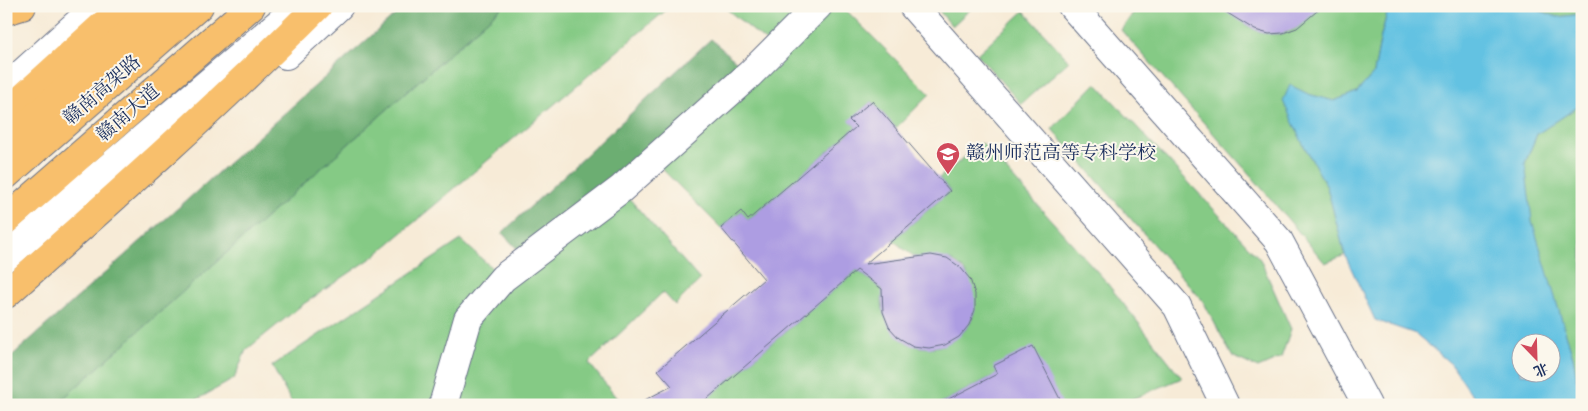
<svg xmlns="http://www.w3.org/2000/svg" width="1588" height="411" font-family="'Sorts Mill Goudy','Noto Serif SC',serif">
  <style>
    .green { fill: #85ca85; stroke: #507c72 }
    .forest { fill: #6cae72; stroke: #446e68 }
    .water { fill: #64c2e2; stroke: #4078a0; fill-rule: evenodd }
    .building { fill: #ad9de2 }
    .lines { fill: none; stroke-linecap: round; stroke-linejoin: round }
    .minor-casing { stroke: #687188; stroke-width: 30 }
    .tertiary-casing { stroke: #687188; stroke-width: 30 }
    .primary-casing { stroke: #687188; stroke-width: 30 }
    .trunk-casing { stroke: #687188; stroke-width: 30 }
    .minor { stroke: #fff; stroke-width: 28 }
    .tertiary { stroke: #fff; stroke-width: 28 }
    .primary { stroke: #f8bf6c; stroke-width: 28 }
    .trunk { stroke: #f8bf6c; stroke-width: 28 }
    .labels { text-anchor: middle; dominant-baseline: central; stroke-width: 4; stroke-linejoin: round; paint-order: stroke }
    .street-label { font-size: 19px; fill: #1b2f5e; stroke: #fbf7ec }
    .poi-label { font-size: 19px; fill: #1b2f5e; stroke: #fbf7ec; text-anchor: start }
  </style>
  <rect width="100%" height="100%" fill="#fbf7ec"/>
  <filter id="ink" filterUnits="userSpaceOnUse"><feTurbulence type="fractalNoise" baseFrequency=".02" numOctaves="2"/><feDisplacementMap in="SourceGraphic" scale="10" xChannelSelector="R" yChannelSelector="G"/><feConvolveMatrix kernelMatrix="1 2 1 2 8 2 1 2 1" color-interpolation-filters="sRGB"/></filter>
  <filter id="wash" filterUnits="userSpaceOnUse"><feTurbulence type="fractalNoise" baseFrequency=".0096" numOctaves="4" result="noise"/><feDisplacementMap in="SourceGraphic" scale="20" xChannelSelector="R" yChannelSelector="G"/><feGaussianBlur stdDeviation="1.12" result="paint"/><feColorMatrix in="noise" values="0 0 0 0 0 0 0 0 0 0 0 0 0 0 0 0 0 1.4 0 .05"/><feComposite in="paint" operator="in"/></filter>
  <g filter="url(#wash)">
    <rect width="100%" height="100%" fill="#f7ebd7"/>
    <path class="green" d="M503 6H671L373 257 302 305 246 350 234 379 187 405H56Z
      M723 6H842L930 94 896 128 872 101 850 120 856 127 748 220 741 211 721 228 653 160 775 49Z
      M935 6H974L952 26Z
      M1138 6H1231C1240 30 1277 43 1298 27 1305 22 1310 13 1316 6H1389L1381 36 1374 73 1357 92 1334 101 1308 94 1290 86 1302 142 1327 187 1345 255 1325 263 1253 178 1121 30Z
      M1528 6H1582V14L1557 17Z
      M1024 11 1069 61 1021 104 977 54Z
      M1096 83 1260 259 1291 329 1281 358 1258 368 1232 356 1203 301 1052 129Z
      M1582 104V404L1573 357 1531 221 1525 163 1537 134Z
      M982 143 1103 278 1182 378 1118 405H1062L997 374 937 405H700L857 270 884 291C881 299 882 309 885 317 899 352 940 358 965 330 969 325 974 317 974 310 975 306 973 302 973 298 971 286 970 276 961 267 944 251 928 263 914 256 907 252 899 245 893 240L950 191 939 178Z
      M621 189 700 280 675 305 663 292 589 363 622 405H293L272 366 461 240 503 278Z"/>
    <path class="forest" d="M405 6H503L56 405H6V361Z
      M711 39 750 74 527 259 502 233Z"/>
    <path class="water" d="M1389 6H1528L1557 17 1582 14V104L1537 134 1525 163 1532 221 1573 357 1582 405H1479L1451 364 1416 334 1375 320 1345 255 1327 187 1302 142 1283 101 1290 85 1308 94 1334 101 1357 92 1374 73 1381 36ZM1520 344H1550V374H1520Z"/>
    <g id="blocks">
      <path class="building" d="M1216 6H1323L1297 28 1283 33 1269 34 1255 30Z
        M872 101 950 191 865 264 931 255 947 258 960 267 970 279 975 294V310L969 325 959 337 945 345 929 348 913 346 899 338 889 327 883 312 882 289 857 270 700 405H635L672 386 658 370 764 279 721 228 741 211 748 220 856 127 849 120Z
        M1033 346 1063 405H937L997 374 993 366Z"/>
    </g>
  </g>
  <g filter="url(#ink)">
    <use href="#blocks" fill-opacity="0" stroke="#687188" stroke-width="1"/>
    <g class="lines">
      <g class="minor-casing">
        <path id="minor" d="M913 6 1177 306 1225 405
          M1072 6 1279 241 1367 405
          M443 405 468 319 503 278 621 189 750 74 818 6"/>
      </g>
      <g class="tertiary-casing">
        <path id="tertiary" d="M286 55 339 6
          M6 88 97 6
          M6 257 82 190 299 6"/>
      </g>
      <g class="primary-casing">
        <path id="primary" d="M6 11 22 6
          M6 113 124 6
          M6 220 251 6
          M6 294C112 200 218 106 318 6"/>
      </g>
      <g class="trunk-casing">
        <path id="trunk" d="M6 143 160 6
          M6 175 199 6"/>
      </g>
      <use href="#minor" class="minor"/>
      <use href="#tertiary" class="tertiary"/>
      <use href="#primary" class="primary"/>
      <use href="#trunk" class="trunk"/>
    </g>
  </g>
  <defs>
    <g id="university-pin" transform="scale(1.25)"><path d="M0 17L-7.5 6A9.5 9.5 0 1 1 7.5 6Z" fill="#d1495b" stroke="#fbf7ec"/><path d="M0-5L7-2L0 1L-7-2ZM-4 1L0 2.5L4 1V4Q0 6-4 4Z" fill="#fff"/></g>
  </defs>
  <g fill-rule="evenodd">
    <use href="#university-pin" x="948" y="154"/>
  </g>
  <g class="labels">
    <g class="street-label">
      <text transform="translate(103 91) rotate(-41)">赣南高架路</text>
      <text transform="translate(129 114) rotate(-41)">赣南大道</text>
    </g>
    <g class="poi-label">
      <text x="966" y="154">赣州师范高等专科学校</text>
    </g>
  </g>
  <rect width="1588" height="411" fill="none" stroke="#fbf7ec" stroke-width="25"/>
  <g transform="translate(1536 358) rotate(157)"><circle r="24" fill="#fbf7ec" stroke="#a1a7b3"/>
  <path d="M0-4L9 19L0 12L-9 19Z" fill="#d1495b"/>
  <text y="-8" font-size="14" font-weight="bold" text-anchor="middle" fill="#1b2f5e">北</text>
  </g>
</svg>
